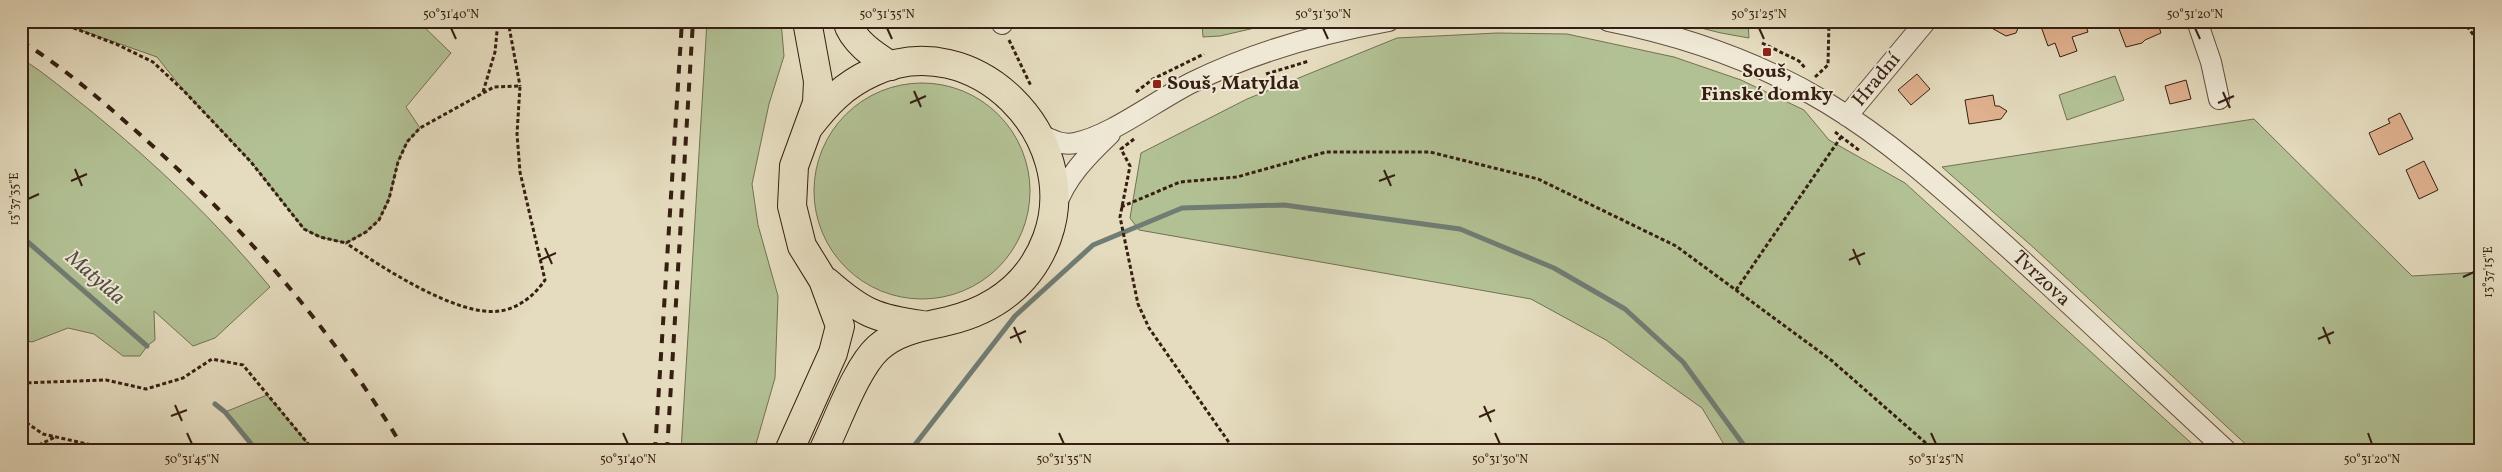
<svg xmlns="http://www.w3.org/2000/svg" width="2502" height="472" font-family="Vollkorn,serif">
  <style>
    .green { fill: #b2c194; stroke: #747053 }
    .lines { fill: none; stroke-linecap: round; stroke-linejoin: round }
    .stream { stroke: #707d74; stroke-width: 5 }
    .building { fill: #e0b18f; stroke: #361f12 }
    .minor-casing { stroke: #624e3d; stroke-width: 22 }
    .highway-casing { stroke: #361f12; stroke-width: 30 }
    .path { stroke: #361f12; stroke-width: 3; stroke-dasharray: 4 2.5; stroke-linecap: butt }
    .minor { stroke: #eee8d5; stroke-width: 20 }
    .highway { stroke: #e5dcbf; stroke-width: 28 }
    .rail { stroke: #361f12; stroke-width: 4; stroke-dasharray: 9 9; stroke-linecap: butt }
    .ticks { fill: none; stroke: #361f12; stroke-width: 2 }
    .poi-dot { fill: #8f2418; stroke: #eee8d5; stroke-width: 2 }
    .labels { text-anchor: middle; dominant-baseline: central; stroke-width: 4; stroke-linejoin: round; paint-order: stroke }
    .poi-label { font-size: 20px; font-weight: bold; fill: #361f12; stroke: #eee8d5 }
    .street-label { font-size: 20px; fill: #361f12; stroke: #eee8d5 }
    .water-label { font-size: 21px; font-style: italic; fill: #534e43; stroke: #eee8d5 }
    .neatline { fill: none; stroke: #361f12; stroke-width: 2 }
    .ticks-label { font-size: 12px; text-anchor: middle; fill: #361f12 }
  </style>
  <rect width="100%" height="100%" fill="#e5dcbf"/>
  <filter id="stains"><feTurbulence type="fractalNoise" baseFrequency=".004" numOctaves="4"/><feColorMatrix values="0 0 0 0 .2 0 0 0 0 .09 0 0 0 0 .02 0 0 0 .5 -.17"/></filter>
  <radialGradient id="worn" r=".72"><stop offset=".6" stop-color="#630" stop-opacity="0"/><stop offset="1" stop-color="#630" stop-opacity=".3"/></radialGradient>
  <path class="green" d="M55 21H418L451 53 406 107 420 128 407 142 398 162 389 199 379 220 366 232 346 243 320 237 304 229 251 162 184 91 157 57Z
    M707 21H781L784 56 769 104 752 184 758 225 778 296 775 378 754 451H681Z
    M1205 21H1285L1220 36 1203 37 1202 24Z
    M1673 21H1748L1749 38 1721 33Z
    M1497 33 1567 34 1674 57 1741 80 1804 110 1829 140 1905 183 2200 451H1728L1702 408 1606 340 1531 299 1139 230 1130 218 1141 153 1247 99 1397 38Z
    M21 58C46 74 68 93 91 111 156 164 217 222 270 287L215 338 193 346 154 311 155 340 147 346 140 356H123L94 334 68 328 32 342 21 340Z
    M2115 76 2124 100 2067 120 2059 95Z
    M814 191a108 108 0 1 1 216 0a108 108 0 1 1-216 0Z
    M2254 119 2412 276 2481 272V451H2253L2034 248 1942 167Z
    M267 395 314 451H257L225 412Z"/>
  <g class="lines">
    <path class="stream" d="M21 236 147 346
      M215 404 225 412 257 451
      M910 451 1015 316 1093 245 1182 208 1284 205 1460 229 1554 268 1625 309 1683 362 1748 451"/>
  </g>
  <path class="building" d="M1979 21H2021L2016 33 2006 36Z
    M2039 21H2084L2088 32 2072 37 2077 51 2060 57 2055 43 2048 46Z
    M2116 21H2157L2161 33 2145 40 2142 43 2126 47Z
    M1917 74 1930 89 1911 105 1898 90Z
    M2186 80 2191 99 2170 104 2165 86Z
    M1993 95 1995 106H1999L2007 111 2001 119 1969 124 1965 100Z
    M2400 113 2413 139 2379 155 2369 133 2390 123 2388 119Z
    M2424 161 2438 190 2419 199 2406 170Z"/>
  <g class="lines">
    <g class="minor-casing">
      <path id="minor" d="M1000 21 1002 24
        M1608 21C1684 36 1761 63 1827 103 1892 142 1948 194 2004 244 2079 312 2152 382 2227 451
        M2197 21 2211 62 2219 99
        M1847 116 1926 21
        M1039 134C1050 139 1062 146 1075 143 1111 136 1158 99 1193 82 1254 52 1322 33 1389 21
        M1055 208C1066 177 1087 156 1110 134"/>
    </g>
    <g class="highway-casing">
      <path id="highway" d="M847 21C853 42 874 55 891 66
        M808 128C827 103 844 85 873 72 974 25 1084 137 1047 238 1030 284 994 310 948 321 923 327 898 330 878 348 856 368 837 423 823 451
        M827 282C861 312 876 319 922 325
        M789 451 833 353 840 326 823 280 802 246 792 206 794 166 817 103 818 81 807 21"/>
    </g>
    <path class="path" d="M55 21 116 44 153 62 184 91 251 162 304 229 320 237 346 243 366 232 379 220 389 199 398 162 407 142 420 128 494 87 520 86 517 134 520 172 545 280C535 295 518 309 499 311 457 317 380 266 346 243
      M508 21 520 86
      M2463 21 2481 45
      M1009 40 1031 86
      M1762 43 1799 61 1806 69
      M1266 74 1309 61
      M1815 77 1828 65 1829 21
      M483 92 495 52 498 21
      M1136 92 1153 79 1204 54
      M1835 132 1860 151
      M1134 139 1121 149 1130 166 1120 217 1138 304 1149 328 1235 451
      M1121 207 1180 182 1237 177 1326 152H1430L1538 179 1676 246 1831 360 1935 451
      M1736 290 1841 137
      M21 383 106 380 146 389 183 378 212 359 243 365 314 451
      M21 419 43 434 118 451
      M27 451 55 437"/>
    <use href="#minor" class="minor"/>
    <use href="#highway" class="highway"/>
    <path class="rail" d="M21 41C66 69 107 105 146 140 247 230 335 333 405 451
      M655 451 682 21
      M667 451 693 21"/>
  </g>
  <path class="ticks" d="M451 28 456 39M887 28 892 39M1323 28 1328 39M1759 28 1764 39M2195 28 2200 39M914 91 921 107M2223 92 2230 108M910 103 926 96M2218 103 2234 96M75 169 82 186M1384 170 1391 186M71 181 87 174M1379 181 1395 175M28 199 39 194M545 248 552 264M1853 249 1860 265M540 260 556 253M1849 260 1865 253M2463 277 2474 272M1014 327 1021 343M2323 327 2330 344M1010 338 1026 331M2318 339 2334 332M175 405 182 421M1484 406 1491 422M171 416 187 410M1479 417 1495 410M187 433 192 444M623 433 628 444M1059 433 1064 444M1495 433 1500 444M1931 433 1936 444M2368 433 2372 444"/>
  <g class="poi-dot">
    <rect x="1762" y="47" width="10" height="10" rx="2.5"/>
    <rect x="1152" y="79" width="10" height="10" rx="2.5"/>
  </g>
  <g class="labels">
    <g class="poi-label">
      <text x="1767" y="72">Souš,<tspan x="1767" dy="23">Finské domky</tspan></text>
      <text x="1167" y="84" text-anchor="start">Souš, Matylda</text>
    </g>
    <g class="street-label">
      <text transform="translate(1877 80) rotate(-50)">Hradní</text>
      <text transform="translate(2041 279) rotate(43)">Tvrzova</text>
    </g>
    <g class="water-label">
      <text transform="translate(95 278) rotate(41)">Matylda</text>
    </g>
  </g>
  <rect width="2502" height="472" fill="none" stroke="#e5dcbf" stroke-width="55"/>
  <rect x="28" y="28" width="2446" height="416" class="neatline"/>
  <g class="ticks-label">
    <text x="451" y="18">50°31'40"N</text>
    <text x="887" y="18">50°31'35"N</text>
    <text x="1323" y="18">50°31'30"N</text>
    <text x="1759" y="18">50°31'25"N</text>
    <text x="2195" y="18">50°31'20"N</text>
    <text transform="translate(14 199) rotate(-90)" y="4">13°37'35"E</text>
    <text transform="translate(2488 272) rotate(-90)" y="4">13°37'15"E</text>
    <text x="192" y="463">50°31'45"N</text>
    <text x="628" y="463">50°31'40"N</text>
    <text x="1064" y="463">50°31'35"N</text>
    <text x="1500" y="463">50°31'30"N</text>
    <text x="1936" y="463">50°31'25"N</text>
    <text x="2372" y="463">50°31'20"N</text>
  </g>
  <rect width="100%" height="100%" filter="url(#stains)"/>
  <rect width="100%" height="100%" fill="url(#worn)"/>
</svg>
